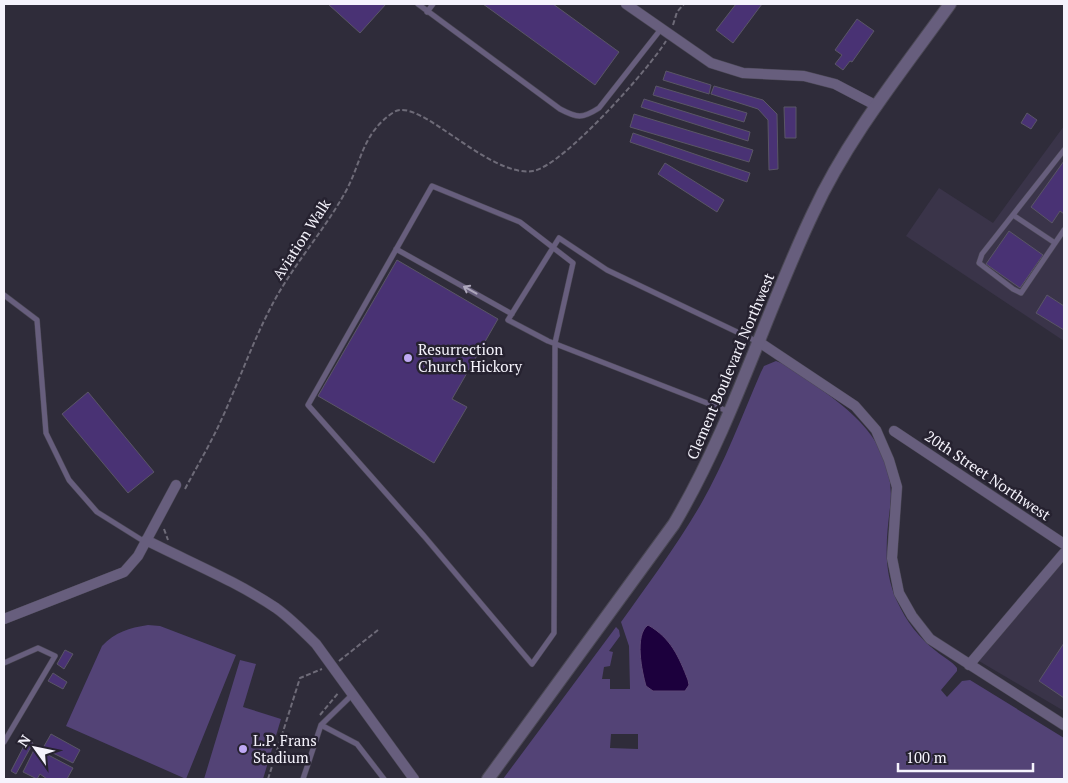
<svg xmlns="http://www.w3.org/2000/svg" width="1068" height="783" font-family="'PT Serif',serif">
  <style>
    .built { fill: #3a3449 }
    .green { fill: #534376; fill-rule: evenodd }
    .water { fill: #1c003d; stroke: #5d4976 }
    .building { fill: #493274; stroke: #5a5666 }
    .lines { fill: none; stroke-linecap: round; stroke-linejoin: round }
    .service-casing { stroke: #4b4855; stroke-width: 6 }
    .minor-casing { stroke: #4b4855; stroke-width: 11 }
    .tertiary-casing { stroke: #4b4855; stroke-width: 14 }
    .path { stroke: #6e6b78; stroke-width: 2; stroke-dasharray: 5 2.5; stroke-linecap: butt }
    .service { stroke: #675e7d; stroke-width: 5 }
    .minor { stroke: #675e7d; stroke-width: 10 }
    .tertiary { stroke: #675e7d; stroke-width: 12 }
    .oneway { stroke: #aea8bc }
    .poi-dot { fill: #bfa9f4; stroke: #262230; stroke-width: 2 }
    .labels { text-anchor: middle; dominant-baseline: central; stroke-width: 5; stroke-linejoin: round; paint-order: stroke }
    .street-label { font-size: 15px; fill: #f5f3fc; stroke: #262230 }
    .poi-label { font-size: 15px; fill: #f5f3fc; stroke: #262230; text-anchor: start }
  </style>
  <rect width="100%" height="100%" fill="#2f2c3a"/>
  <path class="built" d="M1064 126V341L906 236 939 188 993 223Z
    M1064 561V711L979 661Z"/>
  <path class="green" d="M776 361 784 364C836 400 899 434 890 508 886 540 883 571 897 601 906 621 919 638 936 651 943 657 952 661 957 668V671L941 690 947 697 962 681 970 680 1064 738V779H503L616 627 619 630 620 636 609 651 613 652 610 666 604 667 602 679H610V689H630L629 646 621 622C649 583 677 545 701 504 725 462 742 416 761 372L764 366ZM611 734H638V749L610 748Z
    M148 625 160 626 236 655 186 779 66 726 102 646C115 632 129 628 148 625Z
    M240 660 256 664 243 707 281 719 263 779H204Z"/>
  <path class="water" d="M648 625C671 638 679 657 688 680L689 685 685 691H653L646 686C642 672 634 635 648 625Z"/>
  <path class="building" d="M328 4H386L360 33Z
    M483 4H553L619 52 595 85Z
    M736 4H762L733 43 716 30Z
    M857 19 874 31 852 62 850 61 843 70 835 64 842 55 835 50Z
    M666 71 711 85 709 94 663 80Z
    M656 86 747 113 744 122 653 95Z
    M714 86 763 100 777 114 778 169 769 170 768 120 758 109 711 94Z
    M644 99 750 132 748 141 641 107Z
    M784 107H796V138H785Z
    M1027 113 1037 120 1031 129 1021 123Z
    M634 114 753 150 749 162 630 127Z
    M633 133 750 173 747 182 630 142Z
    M1064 161V214L1060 211 1052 223 1031 207Z
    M665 163 724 200 717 212 658 174Z
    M1009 231 1043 255 1020 288 986 264Z
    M397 260 498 319 452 399 467 407 434 463 318 396Z
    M1047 295 1064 306V330L1036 313Z
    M88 392 154 472 128 493 62 414Z
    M1064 643V698L1039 681Z
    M65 650 73 654 64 669 57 664Z
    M53 673 67 682 63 689 48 681Z
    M51 734 80 750 73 763 43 748Z
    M27 740 33 743 16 774 11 771Z
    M35 748 73 768 67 779H47L40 774 37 779 23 772Z"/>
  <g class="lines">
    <g class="service-casing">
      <path id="service" d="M418 4 560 109C577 118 582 119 599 108L661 29
        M427 12 433 4
        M1064 150 982 254 979 263 1013 289 1021 293 1064 230
        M432 186 520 222 573 263 555 343 554 633 532 664 424 536 308 405Z
        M1013 215 1055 243
        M396 249 512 314
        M4 295 37 320 46 433 69 480 97 512 145 542
        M730 412 548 341 508 320 559 238 607 270 758 342
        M4 663 38 648 55 656 4 742
        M321 725 357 744 384 779
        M303 779 321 725 353 694"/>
    </g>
    <g class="minor-casing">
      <path id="minor" d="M626 4 711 63 743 73 804 76 835 84 877 106
        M759 342 855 406 876 430 889 460 897 487 892 558 899 593 912 616 930 639 1064 725
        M894 431 1064 544
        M146 540C189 562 236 581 276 608 290 618 303 631 316 644L414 779
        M4 619 124 572 138 556 176 485
        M969 665 1064 553"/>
    </g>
    <g class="tertiary-casing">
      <path id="tertiary" d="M488 779 674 524C733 424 764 316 813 213 848 137 902 71 950 4"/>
    </g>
    <path class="path" d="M673 25 677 12 684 4
      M185 489C196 468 208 448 218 427 237 387 251 345 272 305 293 265 324 231 346 191 362 161 362 133 394 112 419 96 488 178 533 171 563 166 649 69 666 41
      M164 529 168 540
      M339 661 378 630
      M320 715 339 692
      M268 779 300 678 322 669"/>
    <use href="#service" class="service"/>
    <use href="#minor" class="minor"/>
    <use href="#tertiary" class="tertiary"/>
  </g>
  <defs><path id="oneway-shaft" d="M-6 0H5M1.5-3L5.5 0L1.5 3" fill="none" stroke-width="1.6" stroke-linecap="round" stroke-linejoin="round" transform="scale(1.25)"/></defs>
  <use class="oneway" href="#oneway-shaft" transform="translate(470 290) rotate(-151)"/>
  <g class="poi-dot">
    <circle cx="408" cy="358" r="5"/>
    <circle cx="243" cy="749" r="5"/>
  </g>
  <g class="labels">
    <g class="street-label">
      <text transform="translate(301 239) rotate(-57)">Aviation Walk</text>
      <text transform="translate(730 366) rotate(-67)">Clement Boulevard Northwest</text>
      <text transform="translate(988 475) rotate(34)">20th Street Northwest</text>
    </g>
    <g class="poi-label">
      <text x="418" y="349">Resurrection<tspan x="418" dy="17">Church Hickory</tspan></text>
      <text x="253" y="740">L.P. Frans<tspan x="253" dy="17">Stadium</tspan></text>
    </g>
  </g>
  <rect width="1068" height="783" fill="none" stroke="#f5f3fc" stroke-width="10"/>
  <g transform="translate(35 748) rotate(303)" stroke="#262230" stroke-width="4" paint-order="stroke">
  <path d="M0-4L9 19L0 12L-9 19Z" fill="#f5f3fc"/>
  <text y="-8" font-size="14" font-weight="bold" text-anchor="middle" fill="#f5f3fc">N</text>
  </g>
  <path d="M898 763v8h135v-8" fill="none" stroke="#f5f3fc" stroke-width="2.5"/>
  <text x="906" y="763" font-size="15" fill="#f5f3fc" stroke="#262230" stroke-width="4" paint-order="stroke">100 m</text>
</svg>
